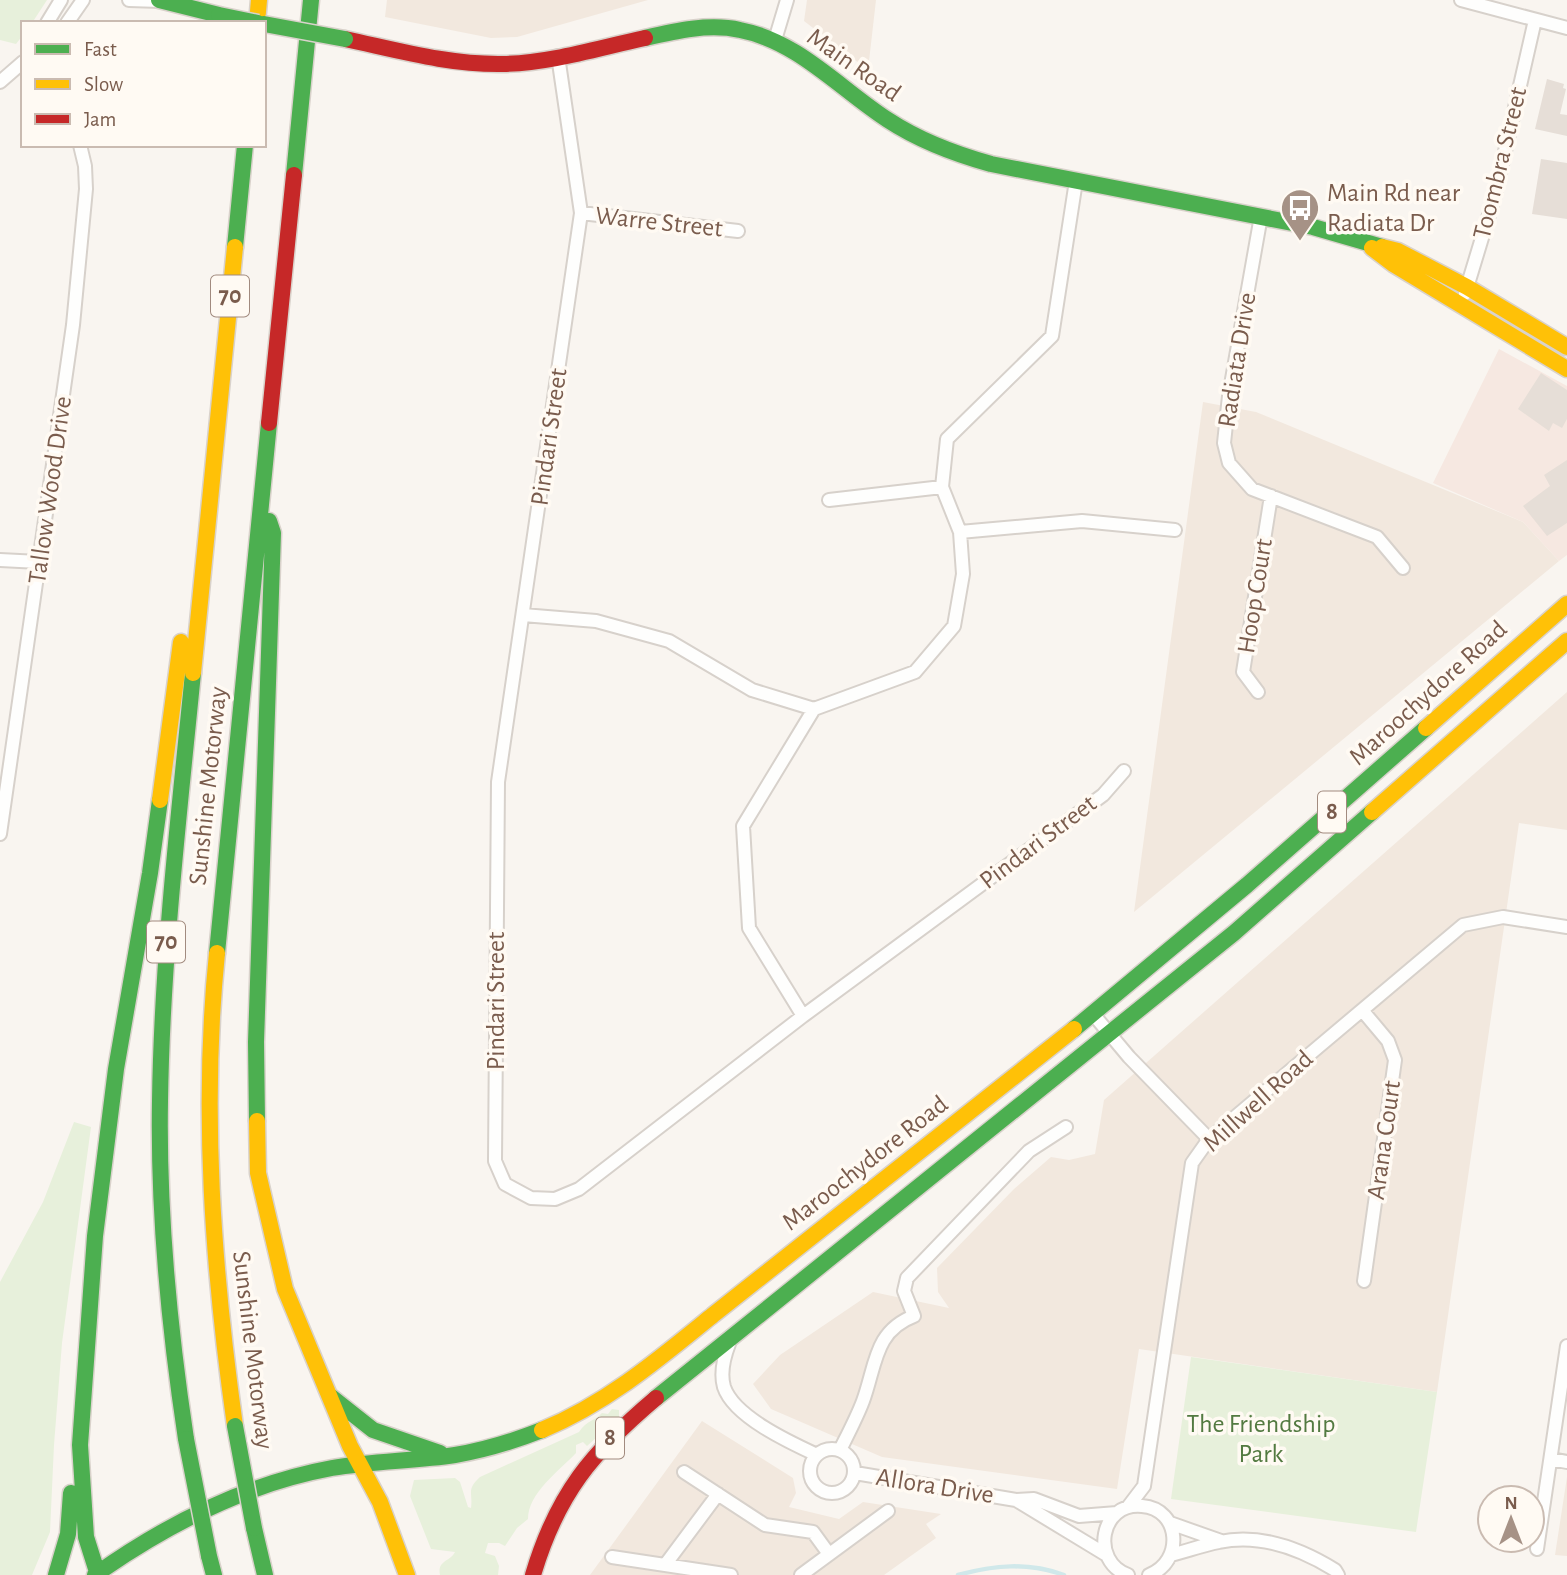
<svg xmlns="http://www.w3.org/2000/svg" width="1567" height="1575" font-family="'Alegreya Sans',sans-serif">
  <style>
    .residential { fill: #f2e8de }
    .commercial { fill: #f6e8e1 }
    .green { fill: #e7f0db }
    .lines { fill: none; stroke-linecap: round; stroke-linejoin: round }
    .stream { stroke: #d0e8ea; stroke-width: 4.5 }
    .building { fill: #e6ded7 }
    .street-casing { stroke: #d7d1cb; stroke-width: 16 }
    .fast-casing { stroke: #d9d2cb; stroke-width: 19 }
    .slow-casing { stroke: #d9d2cb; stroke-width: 19 }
    .jam-casing { stroke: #d9d2cb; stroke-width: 19 }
    .street { stroke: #fefefd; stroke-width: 12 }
    .fast { stroke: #4caf50; stroke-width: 16 }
    .slow { stroke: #ffc107; stroke-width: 16 }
    .jam { stroke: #c62828; stroke-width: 16 }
    .fast-bridge-casing { stroke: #d9d2cb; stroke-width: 19; stroke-linecap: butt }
    .fast-bridge { stroke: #4caf50; stroke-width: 16 }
    .labels { text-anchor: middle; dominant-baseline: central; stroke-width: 7; stroke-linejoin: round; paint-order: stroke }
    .shield { fill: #fffaf3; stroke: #a28b7f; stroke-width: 2 }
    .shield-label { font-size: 24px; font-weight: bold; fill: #7a5c4d }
    .street-label { font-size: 26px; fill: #7a5c4d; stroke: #fffaf3 }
    .poi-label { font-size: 26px; fill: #7a5c4d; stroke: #fffaf3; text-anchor: start }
    .park-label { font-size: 26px; fill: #537a41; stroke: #fffaf3 }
  </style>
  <rect width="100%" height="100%" fill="#f9f5f0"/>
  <path class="residential" d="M387 0H648L517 37 491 38 385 17Z
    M807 0H876L868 70 804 21Z
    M1203 402 1256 412 1523 522 1559 561 1134 912Z
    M1567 692V830L1519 823 1437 1392 1139 1349 1117 1489 882 1457 771 1409 753 1384 780 1355 873 1292 949 1308 938 1292 937 1268 1014 1189 1051 1157 1069 1160 1095 1154 1104 1100Z
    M702 1421 793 1478 796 1493 789 1507 839 1519 863 1502 941 1514 926 1524 936 1538 884 1575H590Z
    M1567 1477V1556L1555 1555Z"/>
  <path class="commercial" d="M1499 349 1567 386V555L1559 561 1523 522 1433 483Z"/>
  <path class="green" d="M0 0H47L32 23H23V35L16 44 0 40Z
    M74 1122 91 1127 62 1343 54 1445 50 1532 32 1575H0V1282L43 1202Z
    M1191 1357 1437 1392 1416 1532 1171 1499Z
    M612 1409 619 1410V1417L587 1446 583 1442 576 1445V1453C559 1471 528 1493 528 1519L517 1528 505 1546 499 1543H488L485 1553 495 1556 499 1566 498 1575H440C437 1560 450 1562 455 1552L431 1549 410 1496 414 1480 455 1478 460 1482 468 1507 471 1508C473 1492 466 1490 480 1477L579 1432C587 1420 595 1421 602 1413L608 1414Z"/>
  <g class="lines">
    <path class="stream" d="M958 1575C994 1565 1028 1562 1064 1575"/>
  </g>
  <path class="building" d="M1547 79 1564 84 1563 88 1566 89 1560 114 1567 115V136L1535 129Z
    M1541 159 1567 163V219L1532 214Z
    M1541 373 1567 390V419L1562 428 1553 423 1549 431 1518 409Z
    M1567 460V523L1547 536 1523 506 1550 486 1544 475Z"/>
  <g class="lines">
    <g class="street-casing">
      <path id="street" d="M129 0 160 1
        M1461 0 1567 28
        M47 23 61 0
        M67 23 83 0
        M775 40 787 0
        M558 56 581 213 498 782 495 1161 505 1184 531 1198 555 1199 579 1189 803 1016 1103 795 1124 771
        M0 82 23 62
        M581 213 738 231
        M1261 216 1229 396 1224 443 1229 463 1252 489 1377 537 1403 568
        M1465 294 1495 195 1535 20
        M829 500 942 487
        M960 532 1082 521 1175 530
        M0 560 39 562
        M523 615 596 621 669 641 752 690 814 709 915 672 954 626 963 574 960 532 942 487 947 439 1052 336 1076 181
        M1258 692 1243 672 1271 496
        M0 834 73 325 86 189 85 166 80 145
        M1362 1010 1388 1041 1395 1060 1364 1281
        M1093 1014 1129 1057 1209 1139
        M803 1016 749 928 743 826 814 709
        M729 1344C724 1357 720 1373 724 1387 734 1417 791 1443 817 1455
        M810 1471a22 22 0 1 1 44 0a22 22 0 1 1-44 0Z
        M840 1450C848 1434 857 1417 863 1401 876 1366 874 1331 914 1316L904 1291 907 1278 1029 1151 1066 1127
        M1551 1459 1567 1462
        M684 1472 765 1525 813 1532 829 1554
        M855 1473 1016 1500 1034 1499 1079 1516 1117 1513
        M1016 1500 1105 1554
        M1128 1507 1144 1486 1192 1163 1209 1139 1463 925 1503 917 1567 927
        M1170 1523 1221 1541
        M1537 1549 1567 1346
        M1171 1555C1187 1551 1203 1545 1219 1542 1260 1533 1301 1549 1335 1570L1338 1575
        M612 1557 731 1575
        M665 1565 718 1494
        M801 1575 888 1511
        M1128 1575C1090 1561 1100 1502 1142 1506 1181 1509 1184 1562 1149 1575"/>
    </g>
    <g class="fast-casing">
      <path id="fast" d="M159 0 219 15
        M645 38C675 31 709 23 740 30 798 41 840 89 888 120 920 141 955 154 991 164L1313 227 1382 247
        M294 175 311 0
        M235 247 245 145
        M217 953 269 423
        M1074 1029 1247 885 1426 728
        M257 1121 256 1042 273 533 269 521
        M732 1337 1234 933 1372 812
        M330 1396 373 1430 440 1453
        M656 1398 732 1337
        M186 1439C169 1327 158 1215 160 1101 162 958 179 815 193 673
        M254 1528 265 1575
        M209 1556 214 1575
        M56 1575 68 1534 71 1493
        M95 1575C167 1524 245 1484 332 1468 373 1461 414 1461 455 1455 485 1450 514 1441 542 1430
        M98 1575 86 1537 80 1445 95 1236 116 1069 150 873 160 800"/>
    </g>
    <g class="slow-casing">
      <path id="slow" d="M257 23 259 0
        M1382 247 1398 251 1467 287 1567 347
        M1372 248 1393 264 1567 369
        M193 673 235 247
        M1426 728 1567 604
        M160 800 181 642
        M1372 812 1567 641
        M217 953C201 1110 213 1270 235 1426
        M257 1121 258 1173 285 1289 350 1446 380 1502 407 1575
        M713 1315 1074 1029
        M542 1430C607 1403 659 1359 713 1315"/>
    </g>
    <g class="jam-casing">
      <path id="jam" d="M345 39C397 50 449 65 503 64 551 63 598 48 645 38
        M269 423 294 175
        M533 1575C557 1494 592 1452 656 1398"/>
    </g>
    <use href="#street" class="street"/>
    <use href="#fast" class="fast"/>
    <use href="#slow" class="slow"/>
    <use href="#jam" class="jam"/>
    <g class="fast-bridge-casing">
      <path id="fast-bridge" d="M219 15 258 23
        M264 24 345 39
        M235 1426 254 1528
        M186 1439 209 1556"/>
    </g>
    <use href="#fast-bridge" class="fast-bridge"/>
  </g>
  <defs>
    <g id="bus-pin" transform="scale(2.0125)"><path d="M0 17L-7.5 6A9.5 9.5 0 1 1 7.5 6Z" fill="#a69286" stroke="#fffaf3"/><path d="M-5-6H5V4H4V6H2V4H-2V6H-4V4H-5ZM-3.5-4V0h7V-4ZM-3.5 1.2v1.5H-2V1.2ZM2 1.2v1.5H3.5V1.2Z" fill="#fff"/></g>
  </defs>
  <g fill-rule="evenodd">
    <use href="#bus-pin" x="1300" y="208"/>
  </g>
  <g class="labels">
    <g class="shield">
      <rect x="211" y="275.5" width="38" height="41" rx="5"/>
      <rect x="1318" y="791.5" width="28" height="41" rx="5"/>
      <rect x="147" y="921.5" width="38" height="41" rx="5"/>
      <rect x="596" y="1417.5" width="28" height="41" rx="5"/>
    </g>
    <g class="shield-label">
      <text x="230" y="296">70</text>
      <text x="1332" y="812">8</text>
      <text x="166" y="942">70</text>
      <text x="610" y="1438">8</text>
    </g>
    <g class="street-label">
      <text transform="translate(854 65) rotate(35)">Main Road</text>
      <text transform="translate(1500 163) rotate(-76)">Toombra Street</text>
      <text transform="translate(659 222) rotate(6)">Warre Street</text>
      <text transform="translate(1237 360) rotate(-81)">Radiata Drive</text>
      <text transform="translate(549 437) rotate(-82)">Pindari Street</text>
      <text transform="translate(50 490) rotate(-82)">Tallow Wood Drive</text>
      <text transform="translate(1255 596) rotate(-81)">Hoop Court</text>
      <text transform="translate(1428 693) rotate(-42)">Maroochydore Road</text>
      <text transform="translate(208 786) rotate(-84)">Sunshine Motorway</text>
      <text transform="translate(1038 842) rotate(-37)">Pindari Street</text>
      <text transform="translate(496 1001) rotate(-90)">Pindari Street</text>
      <text transform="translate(1258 1101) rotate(-42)">Millwell Road</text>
      <text transform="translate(1384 1140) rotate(-82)">Arana Court</text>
      <text transform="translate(865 1163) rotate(-38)">Maroochydore Road</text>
      <text transform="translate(253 1350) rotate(83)">Sunshine Motorway</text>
      <text transform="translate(935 1486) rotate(9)">Allora Drive</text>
    </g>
    <g class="poi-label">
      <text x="1327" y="193">Main Rd near<tspan x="1327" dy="30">Radiata Dr</tspan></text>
    </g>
    <g class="park-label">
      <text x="1261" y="1424">The Friendship<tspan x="1261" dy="30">Park</tspan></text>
    </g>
  </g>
  <rect x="21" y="21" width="245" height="126" fill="#fffaf3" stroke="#cabbb1" stroke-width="2"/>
  <rect x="35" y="44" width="35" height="10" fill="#4caf50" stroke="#cabbb1" stroke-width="2"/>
  <text x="84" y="56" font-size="21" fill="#7a5c4d">Fast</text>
  <rect x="35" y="79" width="35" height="10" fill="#ffc107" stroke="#cabbb1" stroke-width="2"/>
  <text x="84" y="91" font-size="21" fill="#7a5c4d">Slow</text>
  <rect x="35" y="114" width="35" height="10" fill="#c62828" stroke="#cabbb1" stroke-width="2"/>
  <text x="84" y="126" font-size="21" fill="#7a5c4d">Jam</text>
  <g transform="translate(1511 1519)"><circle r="33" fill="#fffaf3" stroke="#cabbb1" stroke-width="2"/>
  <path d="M0-5L12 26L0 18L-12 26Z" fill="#a69286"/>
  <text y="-10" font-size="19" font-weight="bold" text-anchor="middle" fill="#7a5c4d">N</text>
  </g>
</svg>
